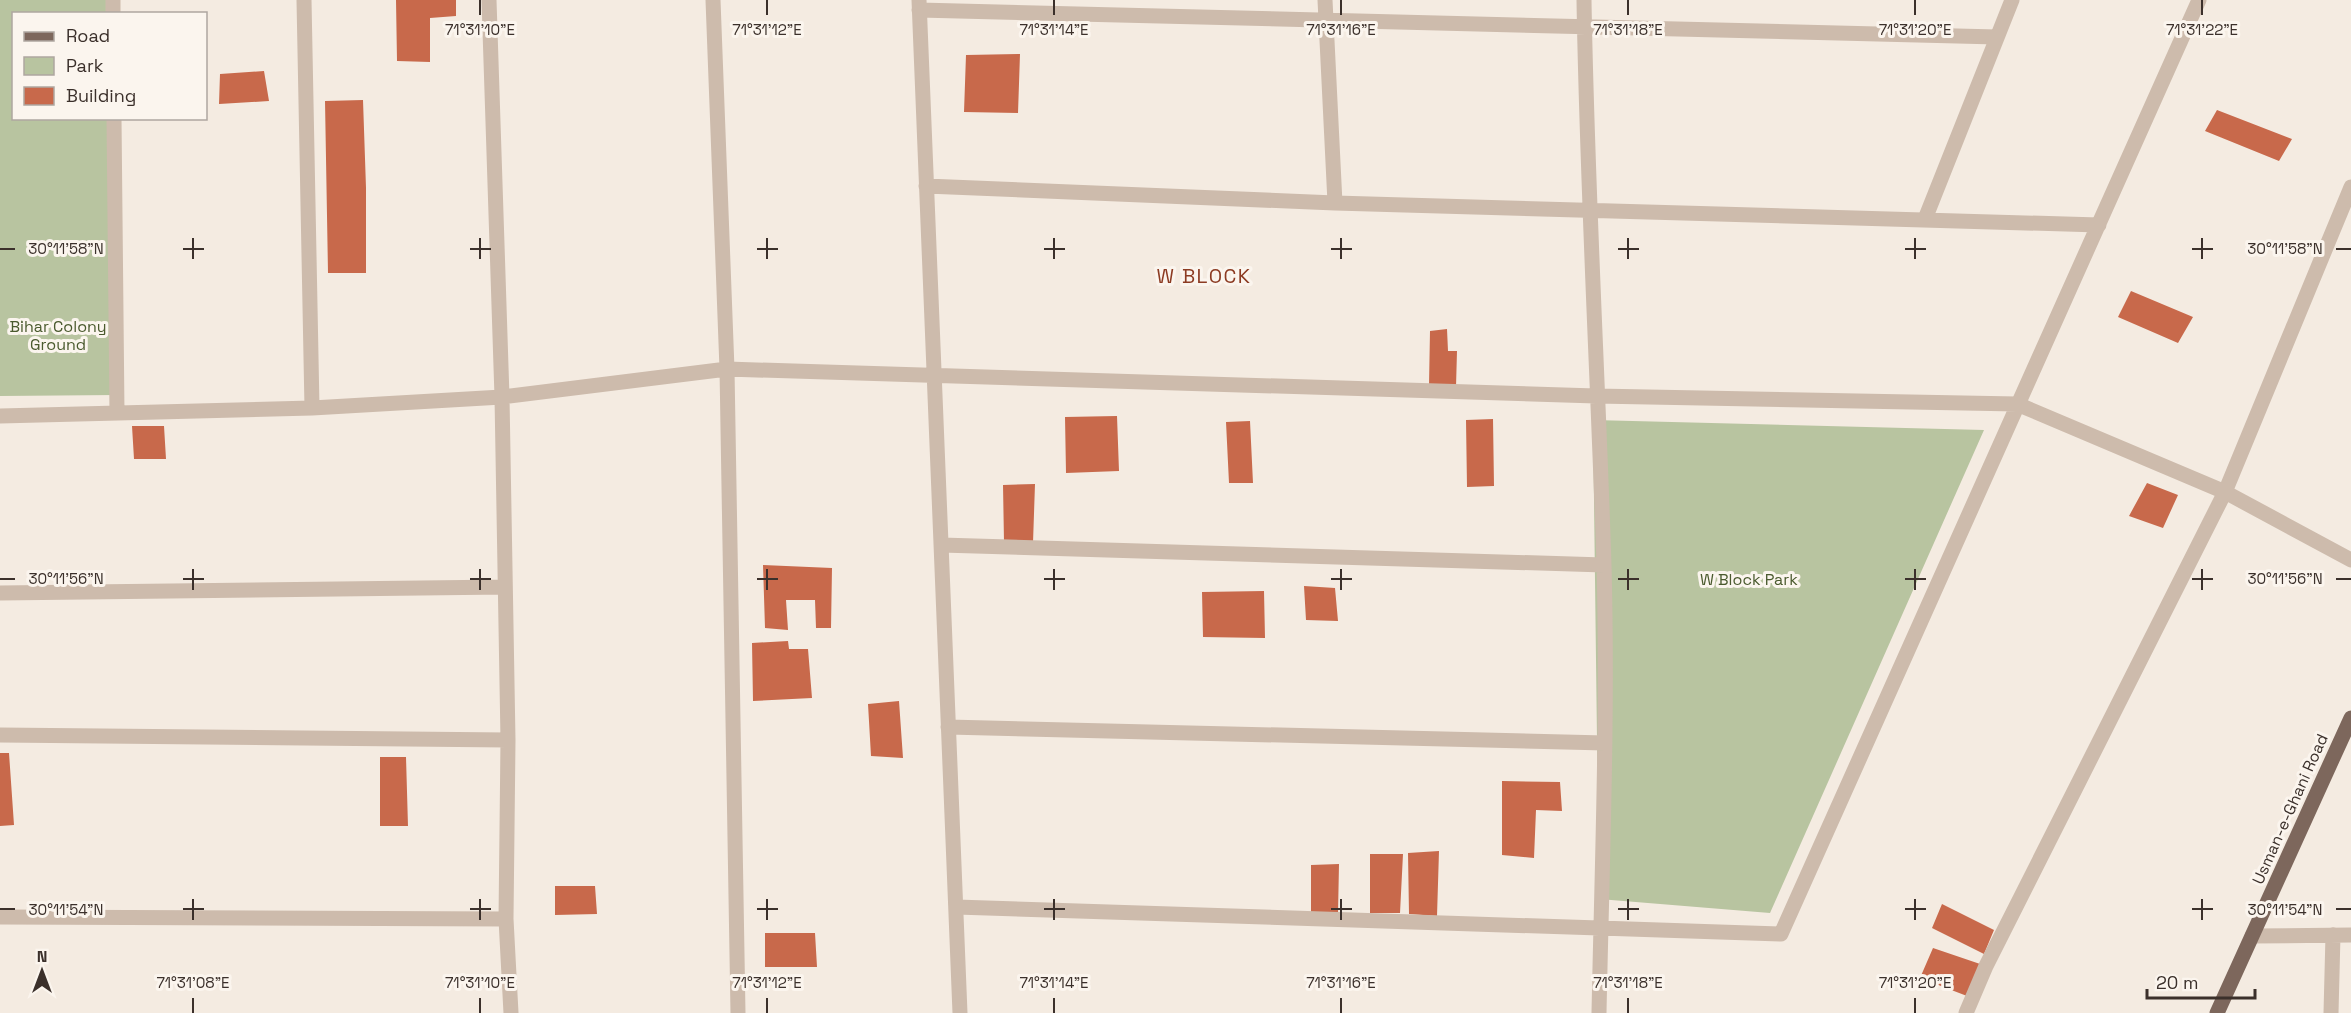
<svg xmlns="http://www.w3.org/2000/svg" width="2351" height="1013" font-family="'Space Grotesk',sans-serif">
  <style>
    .green { fill: #b8c4a0 }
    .building { fill: #c8694b }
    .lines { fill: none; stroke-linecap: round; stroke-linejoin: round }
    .minor { stroke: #cdbbac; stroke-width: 15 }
    .major { stroke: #7d675c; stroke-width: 15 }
    .ticks { fill: none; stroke: #3b302b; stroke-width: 2 }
    .labels { text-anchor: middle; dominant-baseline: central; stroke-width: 6; stroke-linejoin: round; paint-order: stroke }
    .park-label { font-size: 16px; fill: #4a5a2e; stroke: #fbf5ee }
    .street-label { font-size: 16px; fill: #3b302b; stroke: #fbf5ee }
    .quarter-label { font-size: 20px; letter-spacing: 1.5px; fill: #8c3b22; stroke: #fbf5ee }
    .ticks-label { font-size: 15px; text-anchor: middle; fill: #3b302b; stroke: #fbf5ee; stroke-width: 6; stroke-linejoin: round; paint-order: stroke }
  </style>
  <rect width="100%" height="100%" fill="#f4ebe1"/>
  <path class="green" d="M0 0H109V13L14 14V118L112 119 117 395 0 396Z
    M1593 420 1984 430 1770 913 1599 899Z"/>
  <path class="building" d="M396 0H456V16L430 18V62L397 61Z
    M1020 54 1018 113 964 112 966 55Z
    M264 71 269 101 219 104 220 74Z
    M363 100 366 188V273H328L325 101Z
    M2217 110 2292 139 2279 161 2205 131Z
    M2131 291 2193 317 2178 343 2118 317Z
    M1447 329 1448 351H1457L1456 387 1429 386 1430 331Z
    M1117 416 1119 471 1066 473 1065 417Z
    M1493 419 1494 486 1467 487 1466 420Z
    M1250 421 1253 483H1229L1226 422Z
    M132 426H164L166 459H134Z
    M2147 483 2178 495 2163 528 2129 516Z
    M1035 484 1033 543 1004 542 1003 485Z
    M763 565 832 568 831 628H816L815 600H786L788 630 765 628Z
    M1304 586 1335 588 1338 621 1306 620Z
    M1264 591 1265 638 1203 637 1202 592Z
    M788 641 789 649H808L812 698 753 701 752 643Z
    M899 701 903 758 871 756 868 704Z
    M0 753H9L14 825 0 826Z
    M380 757H406L408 826H380Z
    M1502 781 1560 782 1562 811 1536 810 1534 858 1502 855Z
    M1439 851 1437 916 1409 914 1408 853Z
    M1370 854H1403L1400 913H1370Z
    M1339 864 1338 914H1311V865Z
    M555 886H595L597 914 555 915Z
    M1942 904 1994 930 1984 954 1932 928Z
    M765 933H815L817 967H765Z
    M1933 948 1986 966 1967 996 1920 978Z"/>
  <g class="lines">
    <path class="minor" d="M113 0V14
      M304 0 312 408
      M489 0 502 397 508 740 506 919 511 1013
      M713 0 727 369 738 1013
      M919 0 960 1013
      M1325 0 1335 203
      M1584 0C1587 188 1598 377 1604 565 1608 714 1602 864 1599 1013
      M919 10 1997 37
      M114 118 117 413
      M926 186 1335 203 2099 225
      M1925 219 2012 0
      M0 416 312 408 502 397 727 369 1596 396 2017 404 2225 492 2351 560
      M941 545 1604 565
      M0 593 505 587
      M948 727 1605 743
      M0 735 508 740
      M956 907 1781 934 2199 0
      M0 917 506 919
      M2252 936 2351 935
      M1966 1013 1986 966 2225 492 2351 187
      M2331 1013 2333 935"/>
    <path class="major" d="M2217 1013 2351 718"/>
  </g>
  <path class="ticks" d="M480 0V15M767 0V15M1054 0V15M1341 0V15M1628 0V15M1915 0V15M2202 0V15M193 238V259M480 238V259M767 238V259M1054 238V259M1341 238V259M1628 238V259M1915 238V259M2202 238V259M0 249H15M183 249H204M470 249H491M757 249H778M1044 249H1065M1331 249H1352M1618 249H1639M1905 249H1926M2192 249H2213M2336 249H2351M193 569V590M480 569V590M767 569V590M1054 569V590M1341 569V590M1628 569V590M1915 569V590M2202 569V590M0 579H15M183 579H204M470 579H491M757 579H778M1044 579H1065M1331 579H1352M1618 579H1639M1905 579H1926M2192 579H2213M2336 579H2351M193 899V920M480 899V920M767 899V920M1054 899V920M1341 899V920M1628 899V920M1915 899V920M2202 899V920M0 909H15M183 909H204M470 909H491M757 909H778M1044 909H1065M1331 909H1352M1618 909H1639M1905 909H1926M2192 909H2213M2336 909H2351M193 998V1013M480 998V1013M767 998V1013M1054 998V1013M1341 998V1013M1628 998V1013M1915 998V1013"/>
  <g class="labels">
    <g class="park-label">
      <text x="58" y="326">Bihar Colony<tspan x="58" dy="18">Ground</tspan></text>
      <text x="1749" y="579">W Block Park</text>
    </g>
    <g class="street-label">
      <text transform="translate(2290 809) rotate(-66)">Usman-e-Ghani Road</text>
    </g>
    <g class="quarter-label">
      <text x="1204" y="276">W BLOCK</text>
    </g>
  </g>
  <g class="ticks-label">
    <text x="480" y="35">71°31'10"E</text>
    <text x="767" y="35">71°31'12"E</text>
    <text x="1054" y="35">71°31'14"E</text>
    <text x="1341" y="35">71°31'16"E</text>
    <text x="1628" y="35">71°31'18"E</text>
    <text x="1915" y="35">71°31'20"E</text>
    <text x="2202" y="35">71°31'22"E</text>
    <text x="66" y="254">30°11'58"N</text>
    <text x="2285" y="254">30°11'58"N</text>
    <text x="66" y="584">30°11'56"N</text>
    <text x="2285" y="584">30°11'56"N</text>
    <text x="66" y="915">30°11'54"N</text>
    <text x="2285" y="915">30°11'54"N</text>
    <text x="193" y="988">71°31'08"E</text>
    <text x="480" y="988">71°31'10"E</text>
    <text x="767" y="988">71°31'12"E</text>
    <text x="1054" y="988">71°31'14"E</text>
    <text x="1341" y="988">71°31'16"E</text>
    <text x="1628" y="988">71°31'18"E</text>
    <text x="1915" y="988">71°31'20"E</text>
  </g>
  <rect x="12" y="12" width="195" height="108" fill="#fbf5ee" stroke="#aea6a0" stroke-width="1.5"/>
  <rect x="24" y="32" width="30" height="9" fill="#7d675c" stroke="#aea6a0" stroke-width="1.5"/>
  <text x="66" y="42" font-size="18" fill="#3b302b">Road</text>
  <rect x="24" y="57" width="30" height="18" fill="#b8c4a0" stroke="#aea6a0" stroke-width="1.5"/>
  <text x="66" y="72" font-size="18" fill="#3b302b">Park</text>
  <rect x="24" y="87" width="30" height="18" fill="#c8694b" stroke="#aea6a0" stroke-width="1.5"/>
  <text x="66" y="102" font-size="18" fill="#3b302b">Building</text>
  <g transform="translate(42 971)" stroke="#fbf5ee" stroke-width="4.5" paint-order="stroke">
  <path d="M0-4.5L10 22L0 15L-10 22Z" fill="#3b302b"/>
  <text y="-9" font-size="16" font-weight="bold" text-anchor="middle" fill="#3b302b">N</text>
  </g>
  <path d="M2147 989v9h108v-9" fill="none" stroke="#3b302b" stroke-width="3"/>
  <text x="2156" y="989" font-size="18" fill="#3b302b" stroke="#fbf5ee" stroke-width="4.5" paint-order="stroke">20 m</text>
</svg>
